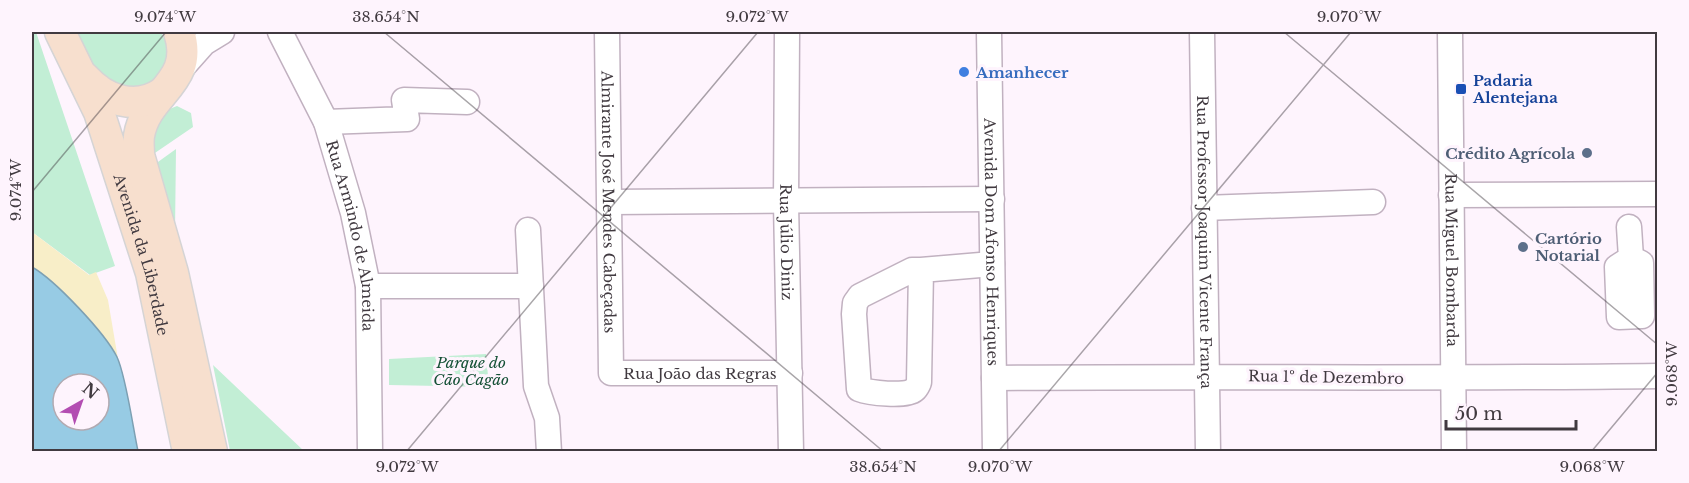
<svg xmlns="http://www.w3.org/2000/svg" width="1689" height="483" font-family="'Libre Baskerville',serif">
  <style>
    .green { fill: #c2eed5 }
    .sand { fill: #f8eec8 }
    .water { fill: #97cbe4; stroke: #7da0b3; stroke-width: 1.5; fill-rule: evenodd }
    .lines { fill: none; stroke-linecap: round; stroke-linejoin: round }
    .minor-casing { stroke: #c1b1c0; stroke-width: 27 }
    .major-casing { stroke: #d5d4d5; stroke-width: 33 }
    .minor { stroke: #fff; stroke-width: 24 }
    .major { stroke: #f7dfce; stroke-width: 30 }
    .ticks { fill: none; stroke: #413a40; stroke-width: 1.5; stroke-opacity: 0.45 }
    .shop-dot { fill: #3f7fe0; stroke: #fef4fd; stroke-width: 2 }
    .transit-dot { fill: #1a4fb4; stroke: #fef4fd; stroke-width: 2 }
    .service-dot { fill: #5c6f8a; stroke: #fef4fd; stroke-width: 2 }
    .labels { text-anchor: middle; dominant-baseline: central; stroke-width: 6; stroke-linejoin: round; paint-order: stroke }
    .shop-label { font-size: 15px; font-weight: bold; fill: #366cbe; stroke: #fef4fd; text-anchor: start }
    .transit-label { font-size: 15px; font-weight: bold; fill: #164399; stroke: #fef4fd; text-anchor: start }
    .service-label { font-size: 15px; font-weight: bold; fill: #4e5e75; stroke: #fef4fd; text-anchor: end }
    .street-label { font-size: 15px; fill: #413a40; stroke: #fef4fd }
    .park-label { font-size: 15px; font-style: italic; fill: #155136; stroke: #fef4fd }
    .neatline { fill: none; stroke: #413a40; stroke-width: 2 }
    .ticks-label { font-size: 15px; text-anchor: middle; fill: #413a40 }
  </style>
  <rect width="100%" height="100%" fill="#fef4fd"/>
  <path class="green" d="M32 32H36L115 266 90 275 32 232Z
    M72 32H161C178 63 161 76 137 92L99 77Z
    M177 106 191 113 193 127 149 157 150 133 167 110Z
    M176 149 175 231 151 167Z
    M486 354 489 387 389 385V359Z
    M213 365 304 451H230Z"/>
  <path class="sand" d="M32 232 89 275 96 272 108 300 118 359C101 331 60 283 32 267Z"/>
  <path class="water" d="M32 267C55 280 105 333 117 357 126 376 133 428 138 451H32ZM63 384H99V420H63Z"/>
  <g class="lines">
    <g class="minor-casing">
      <g id="minor">
        <path id="s1" d="M280 32 326 122 353 213 368 286 370 452"/>
        <path id="s2" d="M607 32 611 373H790"/>
        <path id="s3" d="M787 32 786 203 791 452"/>
        <path id="s4" d="M989 32 995 452"/>
        <path id="s5" d="M1202 32 1208 452"/>
        <path id="s6" d="M1450 32 1454 452"/>
        <path d="M180 70 204 43 222 32"/>
        <path d="M326 122 407 119 404 100 467 102"/>
        <path d="M1451 195 1658 194"/>
        <path d="M610 202 992 199"/>
        <path d="M1204 208 1373 202"/>
        <path d="M1629 227 1631 258 1617 267 1619 317 1642 316 1641 263 1631 258"/>
        <path d="M528 230 536 386 547 418 549 452"/>
        <path d="M921 270 919 382C919 383 916 389 914 390 906 397 869 393 859 389L854 314 855 303 860 296 912 270H921L992 264"/>
        <path d="M368 286H531"/>
        <path d="M994 378C1215 376 1436 379 1658 376"/>
      </g>
    </g>
    <g class="major-casing">
      <g id="major">
        <path id="s7" d="M60 32 99 112 151 273 188 452"/>
        <path d="M179 32C196 83 146 92 139 136 138 142 139 149 139 155L173 273 212 452"/>
        <path d="M85 78C105 100 135 111 162 93"/>
      </g>
    </g>
    <use href="#minor" class="minor"/>
    <use href="#major" class="major"/>
  </g>
  <path class="ticks" d="M384 32 884 452M1284 32 1658 345M32 192 166 32M406 452 758 32M998 452 1351 32M1591 452 1658 372"/>
  <circle class="shop-dot" cx="964" cy="72" r="6"/>
  <rect class="transit-dot" x="1455" y="83" width="12" height="12" rx="3"/>
  <g class="service-dot">
    <circle cx="1587" cy="153" r="6"/>
    <circle cx="1523" cy="247" r="6"/>
  </g>
  <g class="labels">
    <g class="shop-label">
      <text x="976" y="72">Amanhecer</text>
    </g>
    <g class="transit-label">
      <text x="1473" y="80">Padaria<tspan x="1473" dy="17">Alentejana</tspan></text>
    </g>
    <g class="service-label">
      <text x="1575" y="153">Crédito Agrícola</text>
      <text x="1535" y="238" text-anchor="start">Cartório<tspan x="1535" dy="17">Notarial</tspan></text>
    </g>
    <g class="street-label">
      <text stroke="none"><textPath href="#s2" startOffset="170">Almirante José Mendes Cabeçadas</textPath></text>
      <text stroke="none"><textPath href="#s1" startOffset="218">Rua Armindo de Almeida</textPath></text>
      <text stroke="none"><textPath href="#s4" startOffset="210">Avenida Dom Afonso Henriques</textPath></text>
      <text stroke="none"><textPath href="#s3" startOffset="210">Rua Júlio Diniz</textPath></text>
      <text stroke="none"><textPath href="#s5" startOffset="210">Rua Professor Joaquim Vicente França</textPath></text>
      <text stroke="none"><textPath href="#s7" startOffset="238">Avenida da Liberdade</textPath></text>
      <text stroke="none"><textPath href="#s6" startOffset="228">Rua Miguel Bombarda</textPath></text>
      <text stroke="none"><textPath href="#s2" startOffset="430">Rua João das Regras</textPath></text>
      <text transform="translate(1326 377) rotate(1)">Rua 1º de Dezembro</text>
    </g>
    <g class="park-label">
      <text x="471" y="362">Parque do<tspan x="471" dy="17">Cão Cagão</tspan></text>
    </g>
  </g>
  <rect width="1689" height="483" fill="none" stroke="#fef4fd" stroke-width="66"/>
  <g transform="translate(81 402) rotate(40)"><circle r="28" fill="#fef4fd" stroke="#b2aab1" stroke-width="1.5"/>
  <path d="M0-4.5L10 22L0 15L-10 22Z" fill="#b34db2"/>
  <text y="-9" font-size="16" font-weight="bold" text-anchor="middle" fill="#413a40">N</text>
  </g>
  <path d="M1446 420v9h130v-9" fill="none" stroke="#413a40" stroke-width="3"/>
  <text x="1455" y="420" font-size="18" fill="#413a40" stroke="#fef4fd" stroke-width="4.5" paint-order="stroke">50 m</text>
  <rect x="33" y="33" width="1623" height="417" class="neatline"/>
  <g class="ticks-label">
    <text x="165" y="22">9.074°W</text>
    <text x="386" y="22">38.654°N</text>
    <text x="757" y="22">9.072°W</text>
    <text x="1349" y="22">9.070°W</text>
    <text transform="translate(16 190) rotate(-90)" y="5">9.074°W</text>
    <text transform="translate(1672 374) rotate(-90)" y="5">9.068°W</text>
    <text x="407" y="472">9.072°W</text>
    <text x="883" y="472">38.654°N</text>
    <text x="1000" y="472">9.070°W</text>
    <text x="1592" y="472">9.068°W</text>
  </g>
</svg>
